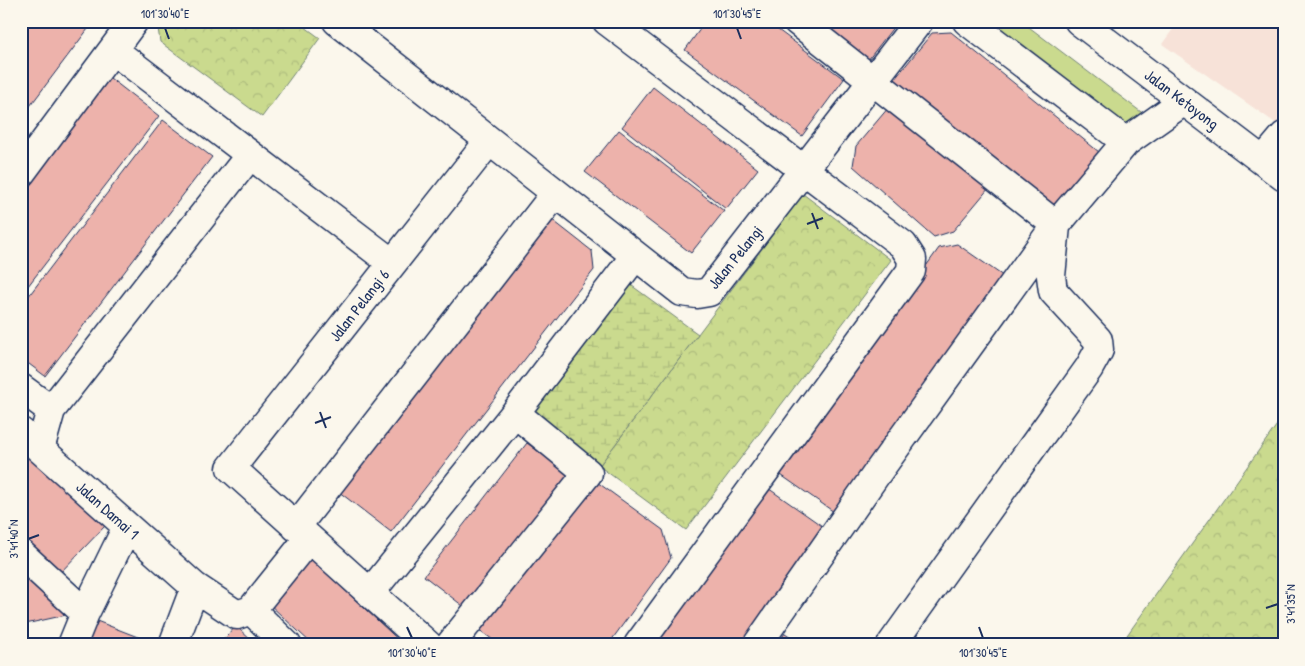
<svg xmlns="http://www.w3.org/2000/svg" width="1305" height="666" font-family="'Patrick Hand',sans-serif">
  <style>
    .built { fill: #f7e2d8 }
    .green { fill: #cada8e; stroke: #728476 }
    .forest { fill: url(#forest-crowns); stroke: #728476 }
    .wetland { fill: url(#wetland-marsh); stroke: #728476 }
    .building { fill: #edb2ab; stroke: #1b2f5e }
    .lines { fill: none; stroke-linecap: round; stroke-linejoin: round }
    .minor-casing { stroke: #1b2f5e; stroke-width: 31 }
    .minor { stroke: #fbf7ec; stroke-width: 28 }
    .ticks { fill: none; stroke: #1b2f5e; stroke-width: 2 }
    .labels { text-anchor: middle; dominant-baseline: central; stroke-width: 4; stroke-linejoin: round; paint-order: stroke }
    .street-label { font-size: 16px; fill: #1b2f5e; stroke: #fbf7ec }
    .neatline { fill: none; stroke: #1b2f5e; stroke-width: 2 }
    .ticks-label { font-size: 12px; text-anchor: middle; fill: #1b2f5e }
  </style>
  <defs>
    <pattern id="forest-crowns" width="20" height="18" patternUnits="userSpaceOnUse" patternTransform="scale(1.25)"><rect width="20" height="18" fill="#cada8e"/><path d="M2 6a3 3 0 1 1 6 0M12 15a3 3 0 1 1 6 0" fill="none" stroke="#adbb7d"/></pattern>
    <pattern id="wetland-marsh" width="20" height="14" patternUnits="userSpaceOnUse" patternTransform="scale(1.25)"><rect width="20" height="14" fill="#cada8e"/><path d="M1 5h8M5 5V1M11 12h8M15 12V8" fill="none" stroke="#adbb7d"/></pattern>
  </defs>
  <rect width="100%" height="100%" fill="#fbf7ec"/>
  <filter id="ink" filterUnits="userSpaceOnUse"><feTurbulence type="fractalNoise" baseFrequency=".02" numOctaves="2"/><feDisplacementMap in="SourceGraphic" scale="10" xChannelSelector="R" yChannelSelector="G"/><feConvolveMatrix kernelMatrix="1 2 1 2 8 2 1 2 1" color-interpolation-filters="sRGB"/></filter>
  <g filter="url(#ink)">
    <path class="built" d="M1179 21H1284V129L1162 44Z"/>
    <path class="green" d="M992 21H1021L1145 115 1136 127 1120 121Z"/>
    <path class="forest" d="M157 21H297L320 38 262 117 160 42Z
      M803 194 891 260 686 530 599 466Z
      M1284 415V645H1120Z"/>
    <path class="wetland" d="M624 280 698 334 599 466 528 411Z"/>
    <path class="building" d="M21 21H94L21 118Z
      M706 21H766L844 79 802 136 685 50Z
      M808 21H898L865 64Z
      M951 32 1099 152 1052 208 894 80 932 33Z
      M110 78 159 116 21 295V193Z
      M653 87 758 169 726 209 622 127Z
      M889 107 989 188 953 231 934 237 853 166 856 146Z
      M163 120 212 157 45 376 21 358V306Z
      M619 130 724 211 691 253 585 172Z
      M546 215 592 251 594 270 391 532 334 488Z
      M957 244 1003 276 834 512 778 473 939 248Z
      M527 443 569 474 468 605 463 606 424 576Z
      M21 446 106 525 58 575 21 541Z
      M590 477 663 530 671 558 608 645H500L478 629Z
      M765 486 825 528 742 645H652Z
      M310 558 404 645H313L268 603Z
      M21 566 63 603 66 615 21 625Z
      M89 618 148 641 146 645H79Z
      M236 626 256 645H219Z
      M785 633 803 645H777Z"/>
    <g class="lines">
      <g class="minor-casing">
        <path id="minor" d="M337 21 682 292 697 294 709 292 919 21
          M607 21 903 245 912 259 911 271 638 645
          M797 21 1056 225
          M967 21 1126 142
          M1079 21 1284 177
          M113 50 392 263
          M1263 161 1284 136
          M21 173 134 21
          M21 388 51 410
          M21 432 195 587 237 615 251 610 309 538
          M40 449 51 410 250 155
          M296 527 555 194
          M21 554 85 613
          M370 593 515 413 635 256
          M251 610 287 645
          M72 645 85 613 127 527
          M173 645 195 587
          M428 645 231 468 489 141
          M450 645 588 473 515 413
          M757 645 875 476 1056 225 1126 142 1184 101
          M891 645 1089 368 1099 350 1098 340 1053 291 1051 276 1056 226"/>
      </g>
      <use href="#minor" class="minor"/>
    </g>
  </g>
  <path class="ticks" d="M165 28 169 39M737 28 741 39M812 213 818 229M807 224 823 218M320 412 326 428M315 423 331 417M28 539 39 535M1266 608 1278 604M407 627 412 638M979 627 983 638"/>
  <g class="labels">
    <g class="street-label">
      <text transform="translate(1182 99) rotate(37)">Jalan Ketoyong</text>
      <text transform="translate(735 257) rotate(-51)">Jalan Pelangi</text>
      <text transform="translate(359 305) rotate(-52)">Jalan Pelangi 6</text>
      <text transform="translate(108 510) rotate(42)">Jalan Damai 1</text>
    </g>
  </g>
  <rect width="1305" height="666" fill="none" stroke="#fbf7ec" stroke-width="55"/>
  <rect x="28" y="28" width="1250" height="610" class="neatline"/>
  <g class="ticks-label">
    <text x="165" y="18">101°30'40"E</text>
    <text x="737" y="18">101°30'45"E</text>
    <text transform="translate(14 539) rotate(-90)" y="4">3°41'40"N</text>
    <text transform="translate(1291 604) rotate(-90)" y="4">3°41'35"N</text>
    <text x="412" y="657">101°30'40"E</text>
    <text x="983" y="657">101°30'45"E</text>
  </g>
</svg>
